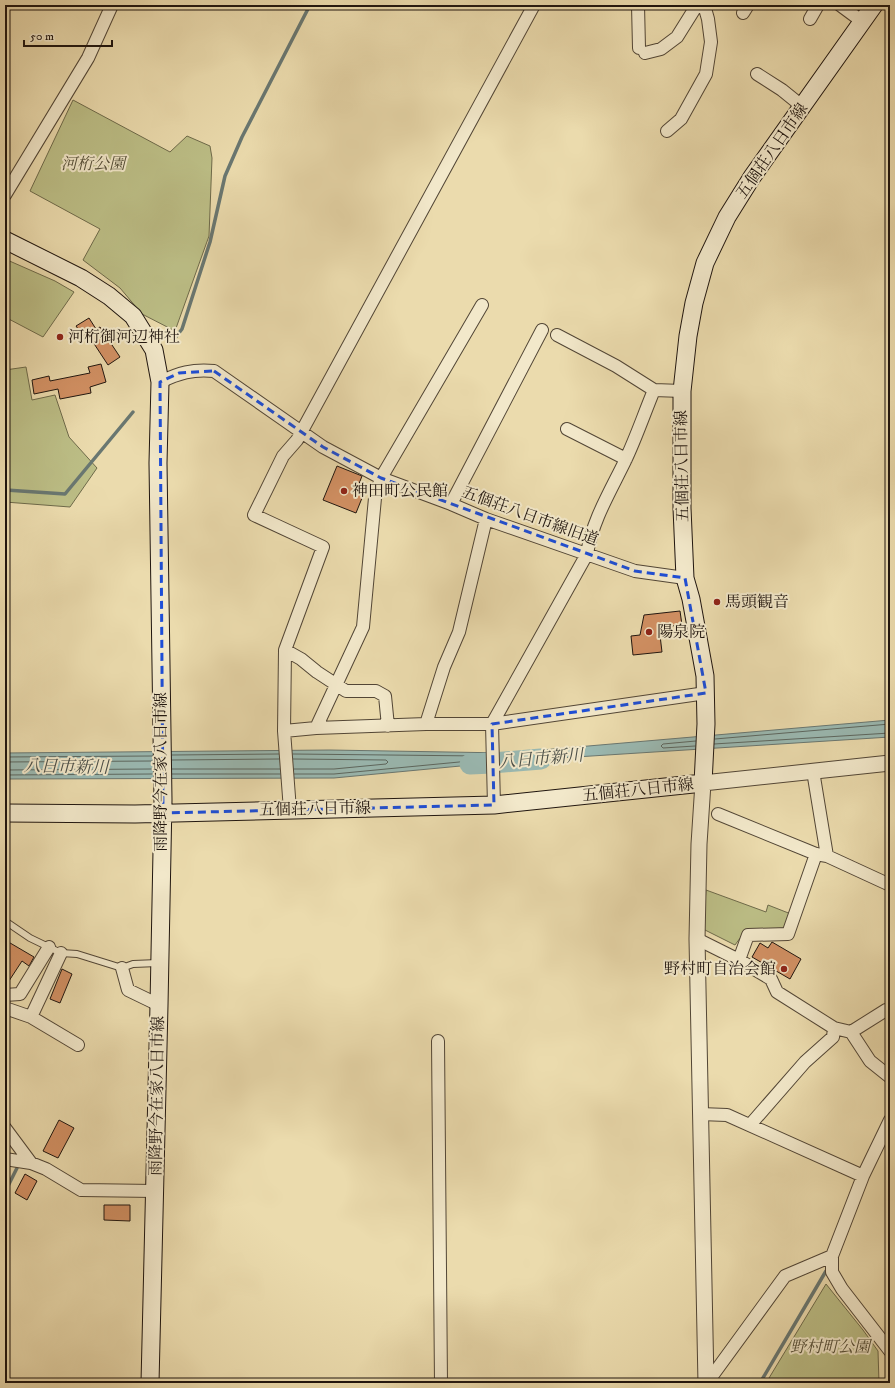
<svg xmlns="http://www.w3.org/2000/svg" width="895" height="1388" font-family="'IM FELL DW Pica','Noto Serif JP',serif">
  <style>
    .green { fill: #bcbe86; stroke: #6e6a4a }
    .water { fill: #9ab9b2; stroke: #697771 }
    .lines { fill: none; stroke-linecap: round; stroke-linejoin: round }
    .shore { stroke: #5c6760; stroke-width: 1 }
    .stream { stroke: #697771; stroke-width: 3.5 }
    .river { stroke: #9ab9b2; stroke-width: 21 }
    .building { fill: #d39164; stroke: #1f150f }
    .service-casing { stroke: #524636; stroke-width: 8 }
    .minor-casing { stroke: #524636; stroke-width: 14 }
    .tertiary-casing { stroke: #524636; stroke-width: 17 }
    .secondary-casing { stroke: #1f150f; stroke-width: 19 }
    .service { stroke: #f2e8ca; stroke-width: 6 }
    .minor { stroke: #f2e8ca; stroke-width: 12 }
    .tertiary { stroke: #f2e8ca; stroke-width: 15 }
    .secondary { stroke: #f2e8ca; stroke-width: 17 }
    .marked { fill: none; stroke: #1d4ed8; stroke-width: 3; stroke-dasharray: 8 5; stroke-linejoin: round }
    .poi-dot { fill: #8f2418; stroke: #f2e8ca; stroke-width: 1.5 }
    .labels { text-anchor: middle; dominant-baseline: central; stroke-width: 4; stroke-linejoin: round; paint-order: stroke }
    .street-label { font-size: 16px; fill: #1f150f; stroke: #f2e8ca }
    .park-label { font-size: 16px; font-style: italic; fill: #565039; stroke: #f2e8ca }
    .poi-label { font-size: 16px; fill: #1f150f; stroke: #f2e8ca; text-anchor: start }
    .water-label { font-size: 17px; font-style: italic; fill: #4a4e48; stroke: #f2e8ca }
  </style>
  <rect width="100%" height="100%" fill="#ebdbad"/>
  <filter id="stains"><feTurbulence type="fractalNoise" baseFrequency=".005" numOctaves="4"/><feColorMatrix values="0 0 0 0 .2 0 0 0 0 .09 0 0 0 0 .02 0 0 0 .5 -.17"/></filter>
  <radialGradient id="worn" r=".72"><stop offset=".6" stop-color="#630" stop-opacity="0"/><stop offset="1" stop-color="#630" stop-opacity=".3"/></radialGradient>
  <path class="green" d="M73 100 170 152 187 136 210 146 212 158 209 236 175 331 142 314 120 288 83 260 100 229 30 191Z
    M5 259 55 281 74 292 43 337 5 317Z
    M26 367 32 400 55 395 69 437 97 468 70 507 5 502V370Z
    M706 890 766 912 768 905 791 914 786 928 746 930 735 945 703 929Z
    M826 1284 863 1330 878 1351 879 1383H766Z"/>
  <path class="water" d="M890 720V737L513 761 334 778 5 779V753L330 750 507 753Z"/>
  <g class="lines">
    <path class="shore" d="M715 739 890 724
      M714 744 890 733
      M695 746 663 748 661 746 663 744 696 741
      M293 754 480 756 482 758 480 760 334 774H294
      M172 755 279 754
      M5 757 153 756
      M293 759 386 760 388 762 386 764 334 769H294
      M172 760 279 759
      M5 762 153 761
      M172 769H280
      M5 770 153 769
      M172 774H280
      M5 775 153 774"/>
    <path class="stream" d="M175 338 182 329 210 242 225 176 242 137 310 5
      M6 490 65 494 133 412
      M5 1192 17 1168
      M760 1383 826 1271"/>
    <path class="river" d="M470 764 492 763 541 759"/>
  </g>
  <path class="building" d="M89 318 96 329 100 327 120 357 108 365 87 333 83 336 76 326Z
    M101 364 106 382 90 387 91 393 60 399 58 389 34 394 32 380 49 376 50 381 90 373 88 367Z
    M337 466 362 476 357 489 364 493 356 513 323 500Z
    M680 611 682 625 659 627 662 652 633 655 631 636 640 635 644 615Z
    M5 940 34 957 29 966 22 961 5 987Z
    M772 942 801 959 790 979 752 957 760 943 768 948Z
    M62 969 72 974 60 1003 50 999Z
    M59 1120 74 1128 58 1158 43 1151Z
    M25 1174 37 1181 27 1200 15 1193Z
    M104 1205H130V1221L104 1220Z"/>
  <g class="lines">
    <g class="service-casing">
      <path id="service" d="M5 921 30 938 61 953 77 954 122 968 133 964 158 963"/>
    </g>
    <g class="minor-casing">
      <path id="minor" d="M638 5 639 48
        M840 5 863 22
        M743 13 748 5
        M810 19 818 5
        M645 53 661 49 677 37 697 5
        M757 74 782 90 803 107
        M667 131 681 119 706 74 711 42 708 19 704 5
        M5 195 88 58 112 5
        M160 382C179 373 192 369 214 371L323 447 381 478 451 504 486 519 635 571 685 578
        M654 390 682 391
        M567 429 626 459
        M451 504 542 330
        M285 650 301 659 317 672 346 691H376L385 696 388 726
        M426 724 444 667 459 632 486 519
        M316 728 363 627 375 498 381 478 482 305
        M284 731 316 728 426 724H492L706 693
        M813 771 827 856
        M494 805 492 724 587 554C592 521 611 490 625 461 636 438 644 414 654 390L616 366 557 335
        M290 810 284 731 285 650 323 547 254 515 283 456 297 440 534 5
        M718 814 816 854 827 856 890 885
        M697 939 739 960 771 979 777 992 834 1028 851 1032 870 1061 890 1077
        M739 960 748 935 788 934 816 854
        M122 968 128 990 159 1005
        M5 995 20 994 49 947
        M5 1008 31 1017 78 1045
        M31 1017 61 953
        M851 1032 886 1010 890 1009
        M438 1041 441 1383
        M700 1114 727 1115 863 1176
        M890 1120 863 1176 832 1256V1272L842 1289 890 1351
        M750 1125 805 1062 833 1037 834 1028
        M5 1128 31 1163
        M5 1159 31 1163 46 1169 81 1190 155 1191
        M707 1383 785 1276 832 1256"/>
    </g>
    <g class="tertiary-casing">
      <path id="tertiary" d="M706 1383 697 939 699 844 703 783 890 763"/>
    </g>
    <g class="secondary-casing">
      <path id="secondary" d="M5 240 81 278 109 296 133 316 154 350 160 382 158 463 163 800 159 1005 150 1383
        M5 813 135 814 494 805 703 783 706 724 705 676 691 599 685 578 682 508V391L688 336 694 303 705 263 727 217 752 177 874 5"/>
    </g>
    <use href="#service" class="service"/>
    <use href="#minor" class="minor"/>
    <use href="#tertiary" class="tertiary"/>
    <use href="#secondary" class="secondary"/>
  </g>
  <path class="marked" d="M214 371 323 447 381 478 635 571 685 578 706 693 492 724 494 805 163 813 160 382 179 373Z"/>
  <g class="poi-dot">
    <circle cx="60" cy="337" r="4"/>
    <circle cx="344" cy="491" r="4"/>
    <circle cx="717" cy="602" r="4"/>
    <circle cx="649" cy="632" r="4"/>
    <circle cx="784" cy="969" r="4"/>
  </g>
  <g class="labels">
    <g class="street-label">
      <text transform="translate(772 151) rotate(-55)">五個荘八日市線</text>
      <text transform="translate(682 466) rotate(-91)">五個荘八日市線</text>
      <text transform="translate(530 516) rotate(20)">五個荘八日市線旧道</text>
      <text transform="translate(161 772) rotate(-90)">雨降野今在家八日市線</text>
      <text transform="translate(638 790) rotate(-6)">五個荘八日市線</text>
      <text transform="translate(315 809) rotate(-1)">五個荘八日市線</text>
      <text transform="translate(157 1096) rotate(-89)">雨降野今在家八日市線</text>
    </g>
    <g class="park-label">
      <text x="93" y="164">河桁公園</text>
      <text x="830" y="1347">野村町公園</text>
    </g>
    <g class="poi-label">
      <text x="68" y="337">河桁御河辺神社</text>
      <text x="352" y="491">神田町公民館</text>
      <text x="725" y="602">馬頭観音</text>
      <text x="657" y="632">陽泉院</text>
      <text x="776" y="969" text-anchor="end">野村町自治会館</text>
    </g>
    <g class="water-label">
      <text transform="translate(541 759) rotate(-5)">八日市新川</text>
      <text transform="translate(66 767) rotate(1)">八日市新川</text>
    </g>
  </g>
  <rect width="895" height="1388" fill="none" stroke="#ebdbad" stroke-width="20"/>
  <rect x="6" y="6" width="883" height="1376" fill="none" stroke="#1f150f" stroke-width="2"/>
  <rect x="10" y="10" width="875" height="1368" fill="none" stroke="#1f150f"/>
  <path d="M24 40v6h88v-6" fill="none" stroke="#1f150f" stroke-width="2"/>
  <text x="30" y="40" font-size="12" fill="#1f150f" stroke="#f2e8ca" stroke-width="3" paint-order="stroke">50 m</text>
  <rect width="100%" height="100%" filter="url(#stains)"/>
  <rect width="100%" height="100%" fill="url(#worn)"/>
</svg>
